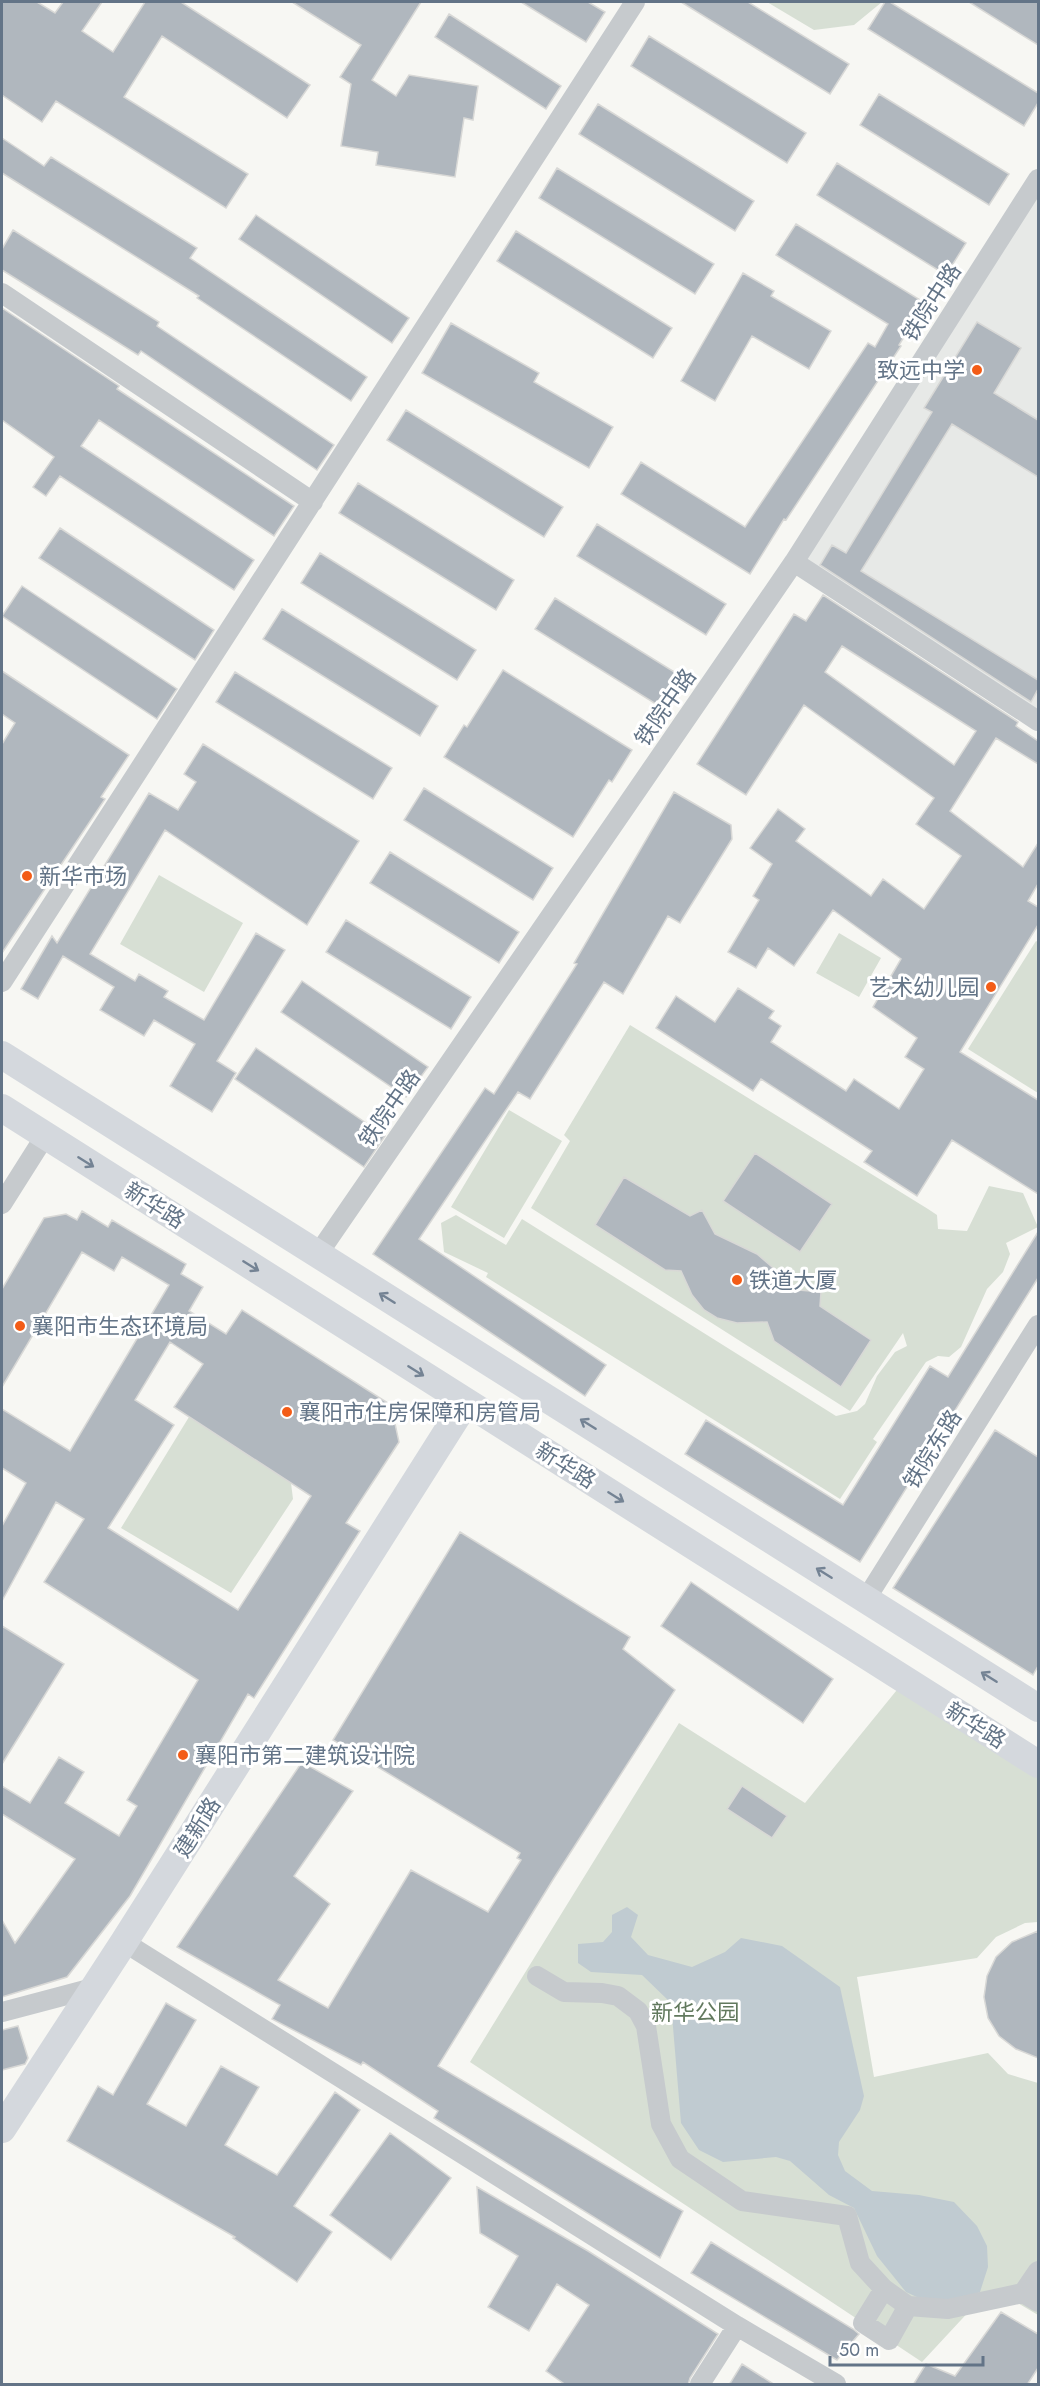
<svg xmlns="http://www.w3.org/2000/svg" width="1040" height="2386" font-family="Jost,'Noto Sans SC',sans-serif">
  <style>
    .built { fill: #e7e9e7 }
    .green { fill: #d7dfd4 }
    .water { fill: #c0cbd1 }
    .building { fill: #b0b7be; stroke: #d8d8d6; stroke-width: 1.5; fill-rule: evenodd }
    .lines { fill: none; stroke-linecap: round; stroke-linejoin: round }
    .street { stroke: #c6cacd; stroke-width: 20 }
    .secondary { stroke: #d4d8dd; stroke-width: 28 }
    .oneway { stroke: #748394 }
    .poi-dot { fill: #f35c17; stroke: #fff; stroke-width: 2 }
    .labels { text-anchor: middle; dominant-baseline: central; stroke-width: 6; stroke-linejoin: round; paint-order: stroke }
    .street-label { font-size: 22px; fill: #637487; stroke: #fff }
    .poi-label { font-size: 22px; fill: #637487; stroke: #fff; text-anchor: start }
    .park-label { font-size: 22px; fill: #62795e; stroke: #fff }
  </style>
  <rect width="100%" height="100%" fill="#f7f7f3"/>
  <path class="built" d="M1038 179V721L794 562Z"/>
  <path class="green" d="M767 2H882L854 25 814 30Z
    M159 875 243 923 204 992 120 944Z
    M839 933 881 958 859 997 816 973Z
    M1036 941 1038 942V1093L968 1049Z
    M630 1025 928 1209 937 1215 938 1229 967 1231 989 1186 1023 1193 1038 1227 1006 1243 1010 1254 1003 1272 987 1289 961 1347 949 1357 938 1356 926 1362 873 1439 877 1442 840 1499 486 1277 488 1273 444 1252 441 1223 456 1215 506 1245 522 1219 836 1416 857 1411 865 1404 877 1376 895 1352 907 1346 903 1333 850 1411 531 1208 570 1141 564 1135Z
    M509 1110 562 1141 504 1238 451 1207Z
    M189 1417 291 1483 293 1499 231 1593 121 1528Z
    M905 1680 1038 1764V1922L1025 1923 996 1937 977 1958 857 1977 874 2077 988 2053 1008 2074 1038 2083V2315L1016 2302 974 2306 922 2362 470 2062 679 1723 805 1803Z"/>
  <path class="water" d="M627 1907 638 1915 631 1937 648 1955 692 1967 725 1952 741 1938 782 1946 840 1987 864 2096 860 2110 839 2142 838 2155 845 2171 872 2191 919 2195 954 2202 977 2226 987 2246 988 2267 980 2292 954 2304H932L906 2292 877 2256 854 2208 829 2195 790 2161 776 2157 723 2162 699 2150 681 2123 671 2003 642 1975 591 1972 578 1963V1944L603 1942 612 1932V1915Z"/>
  <path class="building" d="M2 2H37L55 13 63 2H102L82 31 113 52 145 2H181L310 85 287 118 162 36 124 97 248 174 226 208 56 101 42 122 2 95Z
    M292 2H421L372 80 396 96 409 75 478 86 473 120 464 118 455 177 376 165 378 152 341 146 351 84 340 77 361 45Z
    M521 2H588L605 12 586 42Z
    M681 2H748L849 64 830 94Z
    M885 2H890L1038 93V103L1024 126 868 29Z
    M969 2H1038V45Z
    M449 14 561 86 546 109 435 37Z
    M649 36 806 133 787 163 631 66Z
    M879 94 1009 174 989 205 860 125Z
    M598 104 754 201 735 231 579 134Z
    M2 138 44 166 51 157 197 248 190 258 367 377 351 401 197 298 199 296 2 173Z
    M837 163 966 243 946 275 817 195Z
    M557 168 714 264 695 294 539 198Z
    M256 215 409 318 392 343 239 239Z
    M796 224 925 303 899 345 901 346 786 520 784 519 750 574 621 494 641 462 745 527 868 343 875 347 888 324 776 255Z
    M13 230 159 322 157 326 334 445 317 470 141 351 138 355 2 270V249Z
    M516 231 672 328 653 358 497 261Z
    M743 273 774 291 771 296 831 331 809 369 752 336 715 401 681 381Z
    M2 308 119 386 117 389 294 506 274 536 99 420 81 446 254 560 234 590 60 476 46 496 33 487 54 457 2 420Z
    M977 322 1021 348 994 393 1038 420V477L952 424 861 571 1038 680V689L1031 702 820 565 832 545 846 553 932 412 924 408Z
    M451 323 539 373 534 382 613 427 589 468 422 373Z
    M406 410 563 507 544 537 387 440Z
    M358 483 514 580 496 610 339 513Z
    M597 524 726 604 706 635 577 556Z
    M60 528 214 630 195 660 39 558Z
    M320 553 476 650 457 680 301 583Z
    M22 586 177 689 157 719 2 616Z
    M823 595 1018 722 1016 726 1038 741V764L996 738 950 811 1023 867 1038 843V884L1028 901 1038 907V925L960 1052 1038 1100V1194L952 1140 917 1196 864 1162 872 1151 761 1079 753 1091 656 1028 676 996 715 1022 738 988 774 1011 769 1018 781 1026 771 1042 846 1091 854 1079 899 1109 924 1069 905 1057 917 1038 873 1007 901 959 833 910 794 966 768 948 756 968 728 952 759 900 753 896 772 864 750 848 778 809 805 829 796 841 871 896 883 879 924 909 961 856 916 824 934 798 804 705 746 795 697 764 794 614 806 621ZM842 646 976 731 954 765 825 672Z
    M555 598 684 678 664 709 535 629Z
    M282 609 438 706 420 736 263 639Z
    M503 670 632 750 612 782 609 780 573 837 444 757 464 725 467 727Z
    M2 671 129 755 101 797 105 799 2 953V744L15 723 2 714Z
    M235 672 392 768 373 799 216 702Z
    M203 744 359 841 307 925 165 830 90 954 135 981 139 974 168 991 164 997 204 1020 256 933 285 950 217 1061 236 1073 212 1112 170 1086 195 1044 154 1020 144 1036 100 1010 114 987 63 956 38 999 21 989 52 936 57 943 149 793 178 810 196 782 184 774Z
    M424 788 553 868 533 900 404 820Z
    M674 792 731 825 732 839 680 923 668 916 623 994 604 982 530 1099 518 1092 419 1239 606 1365 585 1396 373 1254 485 1088 494 1094 577 964 574 963Z
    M390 852 519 932 499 963 370 883Z
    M346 920 471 997 451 1029 326 952Z
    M302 981 428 1067 406 1097 281 1012Z
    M256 1048 385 1136 364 1167 235 1079Z
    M755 1153 832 1204 800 1252 723 1201Z
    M624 1177 690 1216 702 1210 715 1234 757 1254 799 1290 821 1292 820 1306 871 1340 841 1387 774 1341 767 1322 737 1323 717 1318 704 1310 692 1295 681 1271 665 1270 595 1225Z
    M82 1211 108 1227 112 1220 186 1264 181 1274 203 1287 189 1311 226 1334 242 1310 391 1405 399 1442 346 1523 360 1531 254 1698 248 1694 130 1896 67 1977 2 1997V1920L15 1943 75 1859 2 1814V1786L30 1803 59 1757 84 1772 65 1803 119 1836 137 1806 127 1800 198 1680 44 1582 84 1519 56 1502 2 1601V1526L26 1483 2 1468V1409L70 1451 169 1285 122 1257 114 1271 82 1252 2 1387V1289L44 1218 66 1214 77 1220ZM170 1342 203 1364 174 1407 311 1496 238 1610 108 1528 174 1425 135 1400Z
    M1038 1232V1278L860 1562 685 1454 706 1420 843 1505 930 1366 948 1377Z
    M995 1430 1038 1457V1666L1033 1675 893 1588Z
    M460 1532 630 1637 623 1649 675 1690 554 1878 438 2066 683 2211 660 2258 434 2118 438 2111 363 2062 361 2065 272 2019 280 2005 177 1947 302 1762 353 1791 294 1876 330 1904 278 1980 328 2008 411 1870 488 1912 521 1860 517 1858 520 1853 333 1740Z
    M691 1582 833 1679 803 1723 661 1626Z
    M2 1626 64 1664 2 1764Z
    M742 1786 787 1816 772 1838 727 1809Z
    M1038 1931V2058L1016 2049 999 2036 988 2018 984 1997 987 1976 996 1957 1012 1942Z
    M166 2003 196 2020 147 2104 186 2126 221 2066 259 2087 225 2145 277 2175 335 2092 360 2110 294 2206 332 2232 297 2282 233 2238 235 2237 67 2141 98 2086 113 2095Z
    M18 2026 28 2058 25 2064 2 2070V2030Z
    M390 2133 451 2178 391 2260 330 2215Z
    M477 2187 588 2251 718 2334 690 2378 688 2385H566L546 2371 589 2305 557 2284 529 2331 488 2307 518 2256 480 2233Z
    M711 2242 853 2329 859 2334 837 2360 691 2273Z
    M1001 2312 1038 2334V2368L1027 2385H913L926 2364 955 2376Z
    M742 2364 775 2385H729Z"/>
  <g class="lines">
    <path class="street" d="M2 293 313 502
      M794 562 1038 721
      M2 982 635 2
      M2 1204 45 1136
      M318 1254 794 562 1038 179
      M866 1599 1038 1325
      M124 1942 737 2326 836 2384
      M537 1976 564 1992 602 1993 618 1996 638 2011 646 2026 661 2124 680 2159 742 2201 847 2216 860 2263 884 2289
      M2 2012 93 1988
      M1038 2271 1023 2293 1038 2302
      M908 2306 889 2340 863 2323 884 2289 908 2306 948 2309 1023 2293
      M700 2384 737 2326"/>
    <path class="secondary" d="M2 1055 1038 1708
      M2 1108 1038 1764
      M2 2129 124 1942 466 1402"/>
  </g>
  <defs><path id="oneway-shaft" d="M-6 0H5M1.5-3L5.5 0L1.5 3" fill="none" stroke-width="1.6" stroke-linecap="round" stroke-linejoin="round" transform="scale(1.5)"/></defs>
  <g class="oneway">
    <use href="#oneway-shaft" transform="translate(86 1162) rotate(32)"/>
    <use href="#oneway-shaft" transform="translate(251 1266) rotate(32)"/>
    <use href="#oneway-shaft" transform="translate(387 1298) rotate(-148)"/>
    <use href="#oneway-shaft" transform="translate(416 1371) rotate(32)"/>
    <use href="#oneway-shaft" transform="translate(588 1424) rotate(-148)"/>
    <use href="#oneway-shaft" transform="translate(616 1497) rotate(32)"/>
    <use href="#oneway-shaft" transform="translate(824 1573) rotate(-148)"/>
    <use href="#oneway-shaft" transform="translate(989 1677) rotate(-148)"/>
  </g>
  <g class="poi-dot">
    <circle cx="977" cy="370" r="6"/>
    <circle cx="27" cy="876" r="6"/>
    <circle cx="991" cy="987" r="6"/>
    <circle cx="737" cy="1280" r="6"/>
    <circle cx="20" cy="1326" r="6"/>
    <circle cx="287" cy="1412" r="6"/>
    <circle cx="183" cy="1755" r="6"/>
  </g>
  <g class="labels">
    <g class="street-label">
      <text transform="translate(931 302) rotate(-57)">铁院中路</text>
      <text transform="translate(665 707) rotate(-55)">铁院中路</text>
      <text transform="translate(389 1108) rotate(-55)">铁院中路</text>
      <text transform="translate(155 1205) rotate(32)">新华路</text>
      <text transform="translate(932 1449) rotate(-58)">铁院东路</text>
      <text transform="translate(566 1465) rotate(32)">新华路</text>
      <text transform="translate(976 1725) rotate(32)">新华路</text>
      <text transform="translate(197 1827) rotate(-58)">建新路</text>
    </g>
    <g class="poi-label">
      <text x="965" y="370" text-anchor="end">致远中学</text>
      <text x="39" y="876">新华市场</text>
      <text x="979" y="987" text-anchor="end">艺术幼儿园</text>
      <text x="749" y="1280">铁道大厦</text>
      <text x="32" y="1326">襄阳市生态环境局</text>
      <text x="299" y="1412">襄阳市住房保障和房管局</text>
      <text x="195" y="1755">襄阳市第二建筑设计院</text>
    </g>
    <g class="park-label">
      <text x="695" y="2012">新华公园</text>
    </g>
  </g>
  <rect width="1040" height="2386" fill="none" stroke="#637487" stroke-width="6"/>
  <path d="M830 2356v9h153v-9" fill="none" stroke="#637487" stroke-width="3"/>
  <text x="839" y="2356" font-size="18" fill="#637487" stroke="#ffffff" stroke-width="4.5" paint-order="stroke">50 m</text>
</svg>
